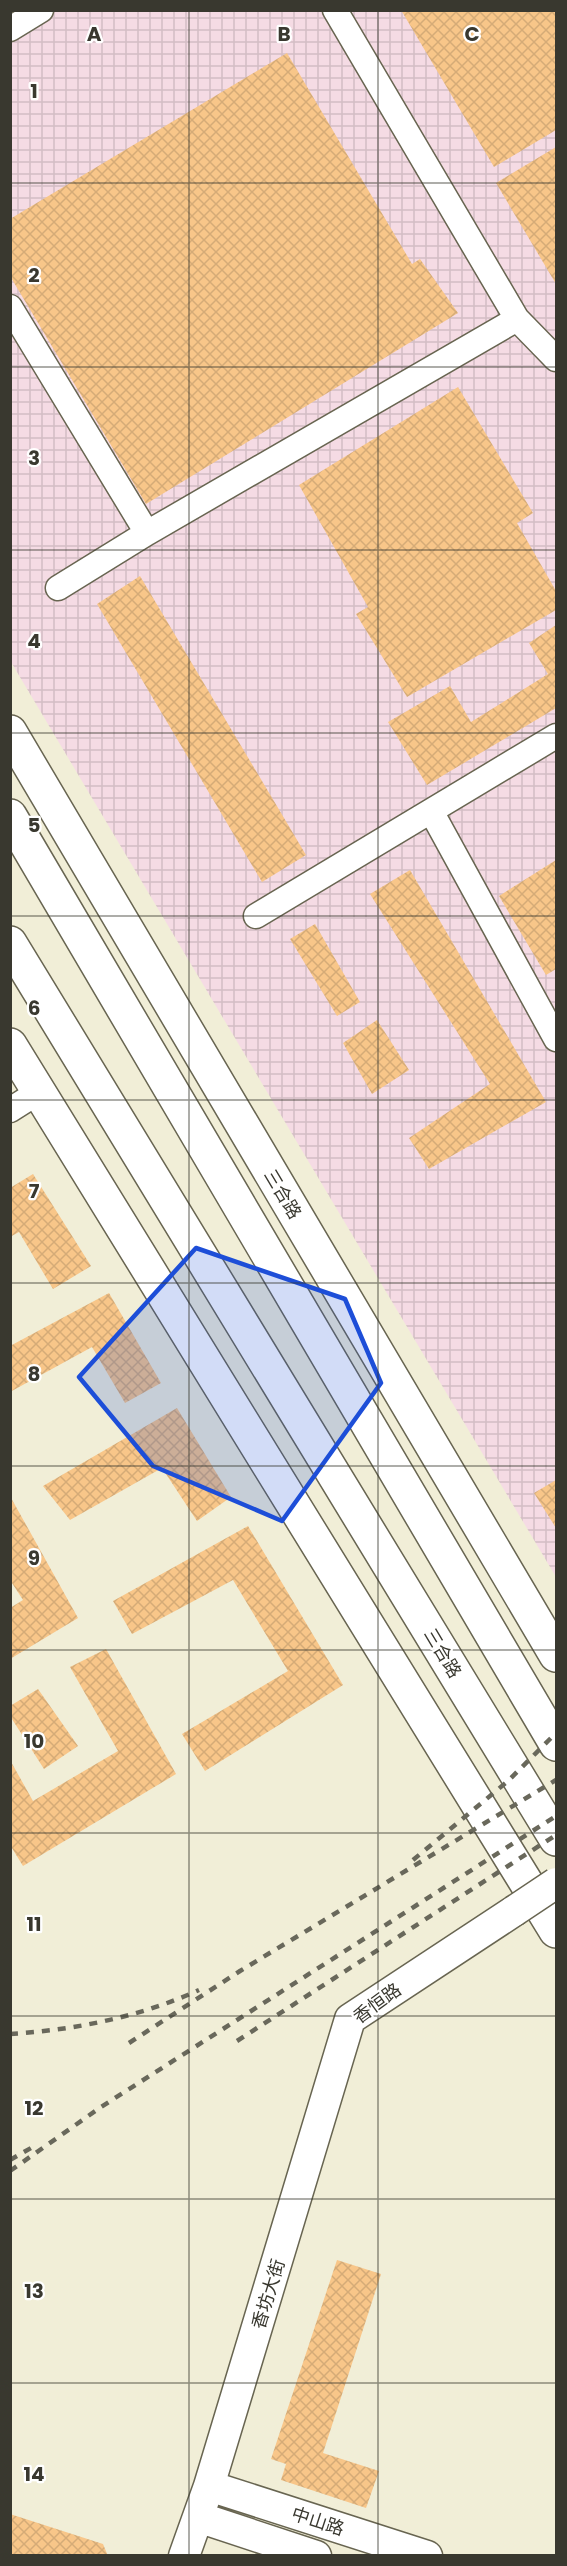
<svg xmlns="http://www.w3.org/2000/svg" width="567" height="2566" font-family="Poppins,'Noto Sans SC',sans-serif">
  <style>
    .industrial { fill: url(#industrial-grid) }
    .building { fill: url(#building-cross-hatch) }
    .lines { fill: none; stroke-linecap: round; stroke-linejoin: round }
    .minor-casing { stroke: #686551; stroke-width: 27 }
    .major-casing { stroke: #686551; stroke-width: 33 }
    .highway-casing { stroke: #686551; stroke-width: 36 }
    .minor { stroke: #fff; stroke-width: 24 }
    .major { stroke: #fff; stroke-width: 30 }
    .highway { stroke: #fff; stroke-width: 33 }
    .rail { stroke: #69685b; stroke-width: 4.5; stroke-dasharray: 8 8; stroke-linecap: butt }
    .major-bridge-casing { stroke: #686551; stroke-width: 33; stroke-linecap: butt }
    .major-bridge { stroke: #fff; stroke-width: 30 }
    .marked { fill: #1d4ed8; fill-opacity: 0.2; stroke: #1d4ed8; stroke-width: 4.5; stroke-linejoin: round }
    .grid { fill: none; stroke: #39382f; stroke-width: 1.5; stroke-opacity: 0.55 }
    .labels { text-anchor: middle; dominant-baseline: central; stroke-width: 4.5; stroke-linejoin: round; paint-order: stroke }
    .street-label { font-size: 18px; fill: #39382f; stroke: #fff }
    .grid-label { font-size: 20px; text-anchor: middle; font-weight: bold; fill: #39382f; stroke: #fff; stroke-width: 4.5; stroke-linejoin: round; paint-order: stroke }
  </style>
  <defs>
    <pattern id="industrial-grid" width="8" height="8" patternUnits="userSpaceOnUse" patternTransform="scale(1.5)"><rect width="8" height="8" fill="#f5dbe4"/><path d="M0 4h8M4 0v8" fill="none" stroke="#d3bdc4"/></pattern>
    <pattern id="building-cross-hatch" width="8" height="8" patternUnits="userSpaceOnUse" patternTransform="scale(1.5)"><rect width="8" height="8" fill="#f8c689"/><path d="M0 0l8 8M0 8l8-8" fill="none" stroke="#d5ab77"/></pattern>
  </defs>
  <rect width="100%" height="100%" fill="#f1eed7"/>
  <path class="industrial" d="M11 11H556V1577L11 662Z"/>
  <path class="building" d="M401 10H556V130L494 167Z
    M287 53 412 264 420 259 458 313 146 504 10 276V219Z
    M556 147V284L496 183Z
    M458 387 533 513 517 523 556 591V610L407 697 356 614 368 607 299 485Z
    M140 576 306 855 262 882 97 604Z
    M556 625V708L427 785 388 722 450 686 471 722 548 674 529 643Z
    M556 860V969L546 975 499 896Z
    M410 870 546 1102 429 1169 409 1138 490 1084 370 894Z
    M315 924 360 1002 337 1016 290 939Z
    M377 1020 409 1070 372 1094 343 1043Z
    M33 1174 91 1266 53 1289 19 1232 10 1237V1188Z
    M109 1293 161 1383 125 1403 92 1347 10 1392V1346Z
    M177 1408 231 1497 197 1521 162 1468 70 1520 43 1486Z
    M556 1480V1528L534 1493Z
    M10 1496 78 1618 10 1659V1608L23 1600 10 1580Z
    M248 1526 343 1685 205 1771 182 1734 288 1671 233 1580 132 1634 113 1601Z
    M106 1649 176 1774 23 1866 10 1845V1760L33 1801 118 1751 70 1667Z
    M38 1689 78 1746 44 1769 10 1716V1706Z
    M337 2260 381 2274 323 2453 379 2471 366 2508 281 2480 286 2464 271 2459Z
    M10 2514 103 2544 108 2556H10Z"/>
  <g class="lines">
    <g class="minor-casing">
      <path id="minor" d="M335 10 517 319 556 359
        M10 29 41 10
        M10 307 147 533
        M58 588 147 533 517 319
        M431 811 556 1039
        M256 916 556 736
        M10 1110 40 1091"/>
    </g>
    <g class="major-casing">
      <path id="major" d="M209 2486 427 2556
        M198 2517 316 2556
        M184 2556 209 2486 350 2019 514 1911"/>
    </g>
    <g class="highway-casing">
      <path id="highway" d="M10 732 556 1655
        M10 816 556 1744
        M10 943 556 1839
        M10 1045 556 1931"/>
    </g>
    <use href="#minor" class="minor"/>
    <use href="#major" class="major"/>
    <use href="#highway" class="highway"/>
    <path class="rail" d="M413 1860 508 1781 556 1733
      M10 2034C74 2030 140 2017 199 1990
      M237 2041 556 1835
      M129 2043 240 1971 556 1780
      M10 2160 31 2148
      M10 2171 101 2107 556 1816"/>
    <g class="major-bridge-casing">
      <path id="major-bridge" d="M514 1911 556 1883"/>
    </g>
    <use href="#major-bridge" class="major-bridge"/>
  </g>
  <path class="marked" d="M196 1248 345 1299 381 1383 282 1521 153 1466 79 1377Z"/>
  <path class="grid" d="M189 10V2556M378 10V2556M10 183H556M10 367H556M10 550H556M10 733H556M10 916H556M10 1100H556M10 1283H556M10 1466H556M10 1650H556M10 1833H556M10 2016H556M10 2199H556M10 2383H556"/>
  <g class="labels">
    <g class="street-label">
      <text transform="translate(283 1194) rotate(59)">三合路</text>
      <text transform="translate(443 1653) rotate(59)">三合路</text>
      <text transform="translate(377 2003) rotate(-36)">香恒路</text>
      <text transform="translate(268 2294) rotate(-73)">香坊大街</text>
      <text transform="translate(318 2521) rotate(18)">中山路</text>
    </g>
  </g>
  <g class="grid-label">
    <text x="94" y="41">A</text>
    <text x="284" y="41">B</text>
    <text x="472" y="41">C</text>
    <text x="34" y="98">1</text>
    <text x="34" y="282">2</text>
    <text x="34" y="465">3</text>
    <text x="34" y="648">4</text>
    <text x="34" y="832">5</text>
    <text x="34" y="1015">6</text>
    <text x="34" y="1198">7</text>
    <text x="34" y="1381">8</text>
    <text x="34" y="1565">9</text>
    <text x="34" y="1748">10</text>
    <text x="34" y="1931">11</text>
    <text x="34" y="2115">12</text>
    <text x="34" y="2298">13</text>
    <text x="34" y="2481">14</text>
  </g>
  <rect width="567" height="2566" fill="none" stroke="#39382f" stroke-width="24"/>
</svg>
